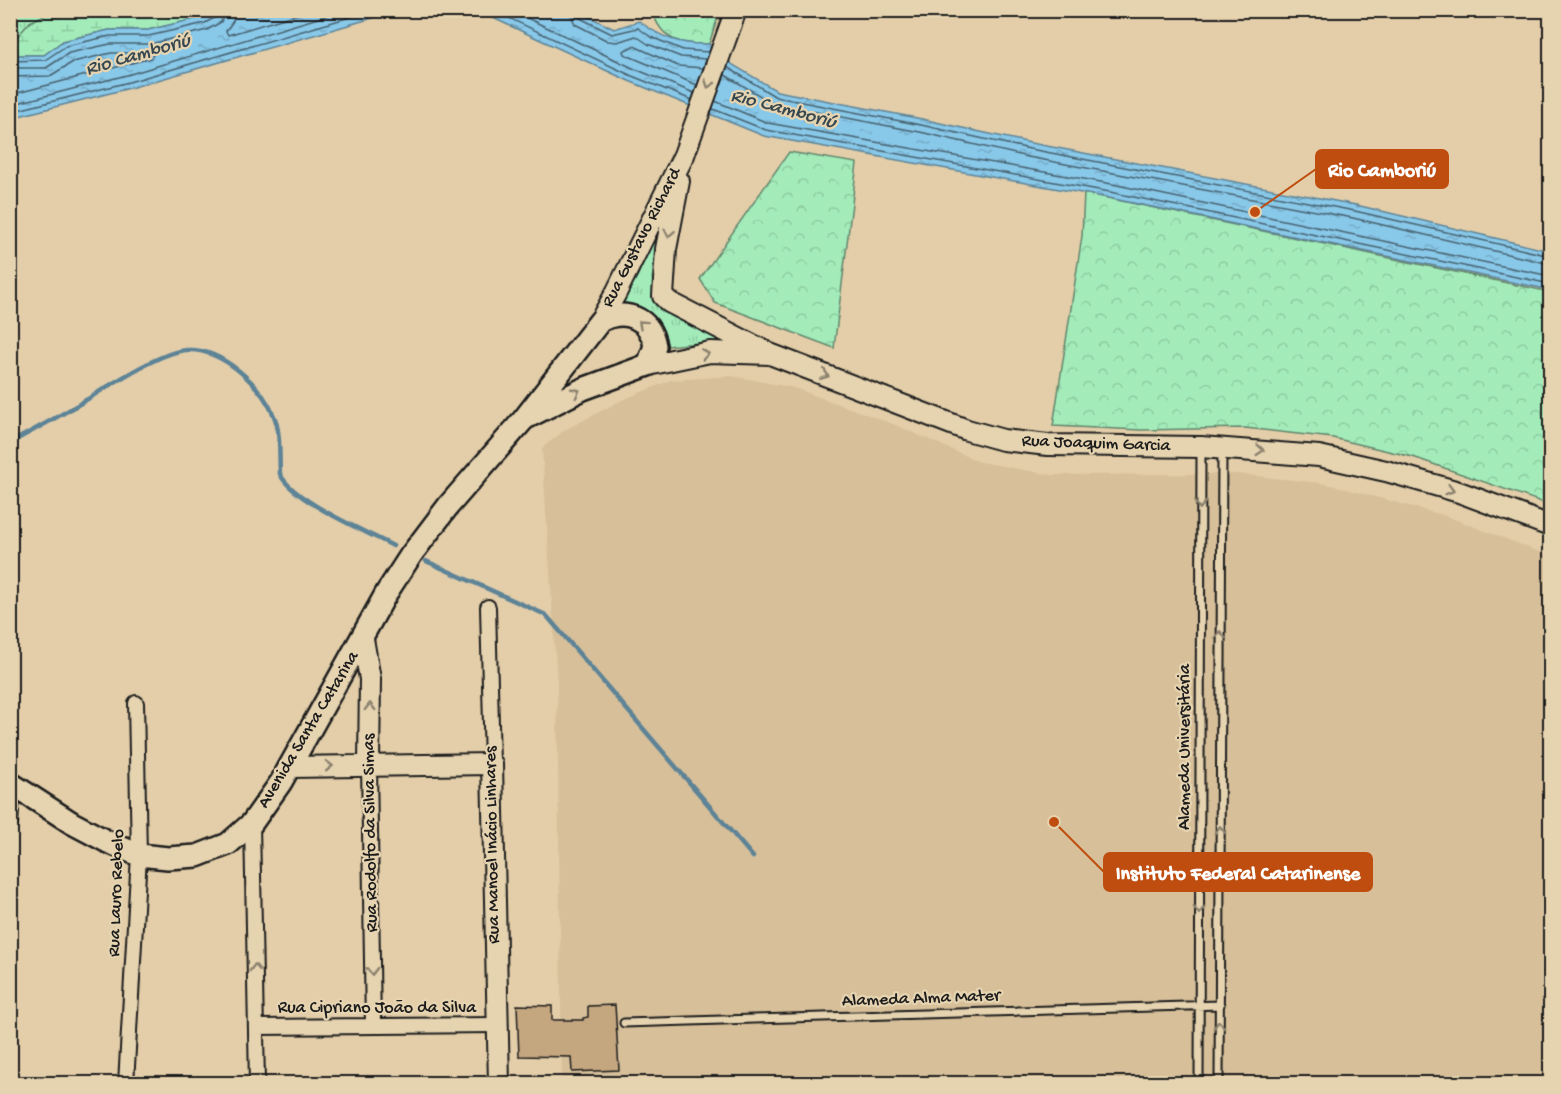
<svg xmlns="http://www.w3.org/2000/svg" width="1561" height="1094" font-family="'Gochi Hand',sans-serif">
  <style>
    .built { fill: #d6bf99 }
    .grass { fill: url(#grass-tufts); stroke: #60846b; stroke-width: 1.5 }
    .forest { fill: url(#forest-crowns); stroke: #60846b; stroke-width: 1.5 }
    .wetland { fill: url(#wetland-marsh); stroke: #60846b; stroke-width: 1.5 }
    .water { fill: url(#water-ripples); stroke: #5d8397; stroke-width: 1.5 }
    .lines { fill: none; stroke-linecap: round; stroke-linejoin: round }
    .shore { stroke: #47616e; stroke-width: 1.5 }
    .stream { stroke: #5d8397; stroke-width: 4.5 }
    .building { fill: #c5a77f; stroke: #1c1c1c; stroke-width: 1.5 }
    .lane-casing { stroke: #1c1c1c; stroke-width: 11 }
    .street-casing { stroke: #1c1c1c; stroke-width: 18 }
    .secondary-casing { stroke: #1c1c1c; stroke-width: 24 }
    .primary-casing { stroke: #1c1c1c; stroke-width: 26 }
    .lane { stroke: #e6d4b1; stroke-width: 7 }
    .street { stroke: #e6d4b1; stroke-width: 14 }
    .secondary { stroke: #e6d4b1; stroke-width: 20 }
    .primary { stroke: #e6d4b1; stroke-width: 21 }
    .oneway { stroke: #8b816e }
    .labels { text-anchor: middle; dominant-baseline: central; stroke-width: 4.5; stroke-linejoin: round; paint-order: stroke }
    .street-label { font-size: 18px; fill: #1c1c1c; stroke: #e6d4b1 }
    .water-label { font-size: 20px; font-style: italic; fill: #37474f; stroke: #e6d4b1 }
    .leader { fill: none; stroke: #bf4d0f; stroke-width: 2 }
    .callout-dot { fill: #bf4d0f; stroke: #e6d4b1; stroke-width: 2 }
    .callout { fill: #bf4d0f; stroke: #bf4d0f; stroke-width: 2 }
    .callout-label { font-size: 20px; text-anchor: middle; font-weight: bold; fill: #fff }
  </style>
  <defs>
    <pattern id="grass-tufts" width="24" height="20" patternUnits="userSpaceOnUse" patternTransform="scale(1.5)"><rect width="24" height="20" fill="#a3ecba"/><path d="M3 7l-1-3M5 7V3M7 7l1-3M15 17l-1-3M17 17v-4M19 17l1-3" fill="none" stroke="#8cca9f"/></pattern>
    <pattern id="forest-crowns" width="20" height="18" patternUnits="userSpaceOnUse" patternTransform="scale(1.5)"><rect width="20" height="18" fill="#a3ecba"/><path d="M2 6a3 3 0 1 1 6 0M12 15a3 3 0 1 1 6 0" fill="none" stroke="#8cca9f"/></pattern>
    <pattern id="wetland-marsh" width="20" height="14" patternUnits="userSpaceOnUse" patternTransform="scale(1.5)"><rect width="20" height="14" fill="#a3ecba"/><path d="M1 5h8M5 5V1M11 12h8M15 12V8" fill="none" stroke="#8cca9f"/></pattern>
    <pattern id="water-ripples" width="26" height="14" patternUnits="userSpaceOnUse" patternTransform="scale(1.5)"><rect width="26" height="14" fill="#88c8e9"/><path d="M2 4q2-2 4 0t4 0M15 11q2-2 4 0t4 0" fill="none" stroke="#75abc7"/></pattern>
  </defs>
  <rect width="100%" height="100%" fill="#e3cea9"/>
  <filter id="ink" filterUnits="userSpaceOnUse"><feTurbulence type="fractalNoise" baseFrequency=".0167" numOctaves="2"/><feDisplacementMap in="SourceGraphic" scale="12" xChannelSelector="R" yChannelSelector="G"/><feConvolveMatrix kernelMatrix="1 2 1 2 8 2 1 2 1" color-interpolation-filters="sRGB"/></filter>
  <g filter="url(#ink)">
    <path class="built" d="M732 376 794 388 893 424 980 462 1052 475 1238 474 1327 484 1446 516 1550 556V1083H562L557 682 542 448 565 430 620 401 671 380Z"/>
    <path class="grass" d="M11 11H53L30 22 11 44Z
      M661 218 665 221 653 266 657 293 734 345 698 343 667 346C664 320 647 305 622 303L638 275Z"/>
    <path class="forest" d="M652 11H720L709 44C680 45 662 41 652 11Z
      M789 152 857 163 834 348 715 303 700 279Z
      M1084 193 1550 292V505L1413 457 1333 438 1245 428 1141 430 1053 426 1082 236Z"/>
    <path class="wetland" d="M53 11H217L204 17 148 30H109L63 41 44 55H11V44L30 22Z"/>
    <path class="water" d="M217 11H397L130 88 11 118V55H44L63 41 109 30H148L203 17Z
      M478 11H578L614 29 639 21C661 38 681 45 709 44L733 65 777 91 922 119 1031 143 1356 205 1550 251V290L1109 198 764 136 629 81Z"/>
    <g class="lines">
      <path class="shore" d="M235 10 233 21 226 31 228 35 311 10
        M492 10 632 76 692 100
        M510 10 635 69 694 93
        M569 10 575 24 608 41 617 42 636 36 648 44 681 57 706 59
        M577 10 580 18 612 34 638 28 651 37 683 50 709 52
        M10 61 45 60 66 46 110 36H149L205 23 216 17 218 10
        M727 67 776 97 921 125 1030 149 1355 211 1550 256
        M10 68H46L69 53 110 44H150L207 30 221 22 226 10
        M725 75 774 104 920 132 1028 157 1353 218 1550 264
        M10 77 50 76 73 62 111 53H150L153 55 151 58 10 95
        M697 85 624 54 623 51 634 46 678 66 703 68
        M715 101 768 123 1112 184 1550 276
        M10 105 127 75 345 10
        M713 109 766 130 1110 192 1550 284
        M10 112 129 82 374 10"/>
      <path class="stream" d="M10 443C36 429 61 415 86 400 109 386 161 351 187 350 222 348 262 386 274 416 281 432 279 457 280 474 293 501 365 531 393 546
        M426 561 546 615 753 857"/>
    </g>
    <path class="building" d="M517 1005 552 1006V1020H583V1018L588 1017V1006L615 1005 619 1070 572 1072 571 1057 519 1056Z"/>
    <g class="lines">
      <g class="lane-casing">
        <path id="lane" d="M624 1023 1220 1005
          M1199 1084 1201 449
          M1219 1084 1222 450"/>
      </g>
      <g class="street-casing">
        <path id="street" d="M488 607 492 764
          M369 765 373 1026
          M10 823 13 784
          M252 823 257 1084
          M256 1027 498 1025
          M126 1084 139 855 136 703"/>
      </g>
      <g class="secondary-casing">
        <path id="secondary" d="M679 181 666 249 663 296 669 302 766 352
          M600 321 616 293 684 155 736 10
          M648 365 710 352 770 354 967 430 1003 440 1048 445 1201 447 1319 456 1386 471 1459 492 1550 526
          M363 639 370 679 369 765
          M290 767 492 764 499 1084"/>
      </g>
      <g class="primary-casing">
        <path id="primary" d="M10 783 72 823 108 842 139 855 168 858 197 856 228 844 252 823 281 782 387 592 411 555 449 505 524 419 600 321C625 308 650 317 655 346L648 365 583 389 524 419"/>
      </g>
      <use href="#lane" class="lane"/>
      <use href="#street" class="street"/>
      <use href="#secondary" class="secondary"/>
      <use href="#primary" class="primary"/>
    </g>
    <defs><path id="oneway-chevron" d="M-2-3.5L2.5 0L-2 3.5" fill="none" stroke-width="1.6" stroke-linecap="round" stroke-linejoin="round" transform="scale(1.5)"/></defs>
    <g class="oneway">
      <use href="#oneway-chevron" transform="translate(709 84) rotate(109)"/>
      <use href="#oneway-chevron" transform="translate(669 233) rotate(101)"/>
      <use href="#oneway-chevron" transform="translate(642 324) rotate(-138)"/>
      <use href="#oneway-chevron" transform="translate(705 354) rotate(-8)"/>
      <use href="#oneway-chevron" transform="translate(825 375) rotate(21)"/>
      <use href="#oneway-chevron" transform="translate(576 392) rotate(-27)"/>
      <use href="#oneway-chevron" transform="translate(1260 450) rotate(4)"/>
      <use href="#oneway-chevron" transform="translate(1450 490) rotate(16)"/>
      <use href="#oneway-chevron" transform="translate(1200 505) rotate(90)"/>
      <use href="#oneway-chevron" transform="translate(1220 635) rotate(-90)"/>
      <use href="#oneway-chevron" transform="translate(370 707) rotate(-90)"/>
      <use href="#oneway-chevron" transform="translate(329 766) rotate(-1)"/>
      <use href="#oneway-chevron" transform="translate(1220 830) rotate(-90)"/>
      <use href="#oneway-chevron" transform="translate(1199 910) rotate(90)"/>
      <use href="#oneway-chevron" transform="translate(255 968) rotate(-91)"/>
      <use href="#oneway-chevron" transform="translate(372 971) rotate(89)"/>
      <use href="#oneway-chevron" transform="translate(1219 1025) rotate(-90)"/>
    </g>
  </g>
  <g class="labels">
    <g class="street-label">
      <text transform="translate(642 238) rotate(-63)">Rua Gustavo Richard</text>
      <text transform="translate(1096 444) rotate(2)">Rua Joaquim Garcia</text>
      <text transform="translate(309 730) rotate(-59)">Avenida Santa Catarina</text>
      <text transform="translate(1185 747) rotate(-90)">Alameda Universitária</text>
      <text transform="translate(371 833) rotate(-91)">Rua Rodolfo da Silva Simas</text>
      <text transform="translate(493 845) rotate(-91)">Rua Manoel Inácio Linhares</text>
      <text transform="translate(117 893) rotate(-88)">Rua Lauro Rebelo</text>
      <text transform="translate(921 999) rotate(-2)">Alameda Alma Mater</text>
      <text x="377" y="1008">Rua Cipriano João da Silva</text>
    </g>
    <g class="water-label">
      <text transform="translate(138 56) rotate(-16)">Rio Camboriú</text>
      <text transform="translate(783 110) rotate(15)">Rio Camboriú</text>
    </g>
  </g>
  <path class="leader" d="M1255 212L1316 169M1054 822L1104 872"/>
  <g class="callout-dot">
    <circle cx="1255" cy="212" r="6"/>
    <circle cx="1054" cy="822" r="6"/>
  </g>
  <g class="callout">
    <rect x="1316" y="150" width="132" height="38" rx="6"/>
    <rect x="1104" y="853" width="268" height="38" rx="6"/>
  </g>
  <g class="callout-label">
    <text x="1382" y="176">Rio Camboriú</text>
    <text x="1238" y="879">Instituto Federal Catarinense</text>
  </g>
  <rect width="1561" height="1094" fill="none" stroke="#e6d4b1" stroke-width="36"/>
  <rect x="18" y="18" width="1525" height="1058" fill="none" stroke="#1c1c1c" stroke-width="2" filter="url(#ink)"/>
</svg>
